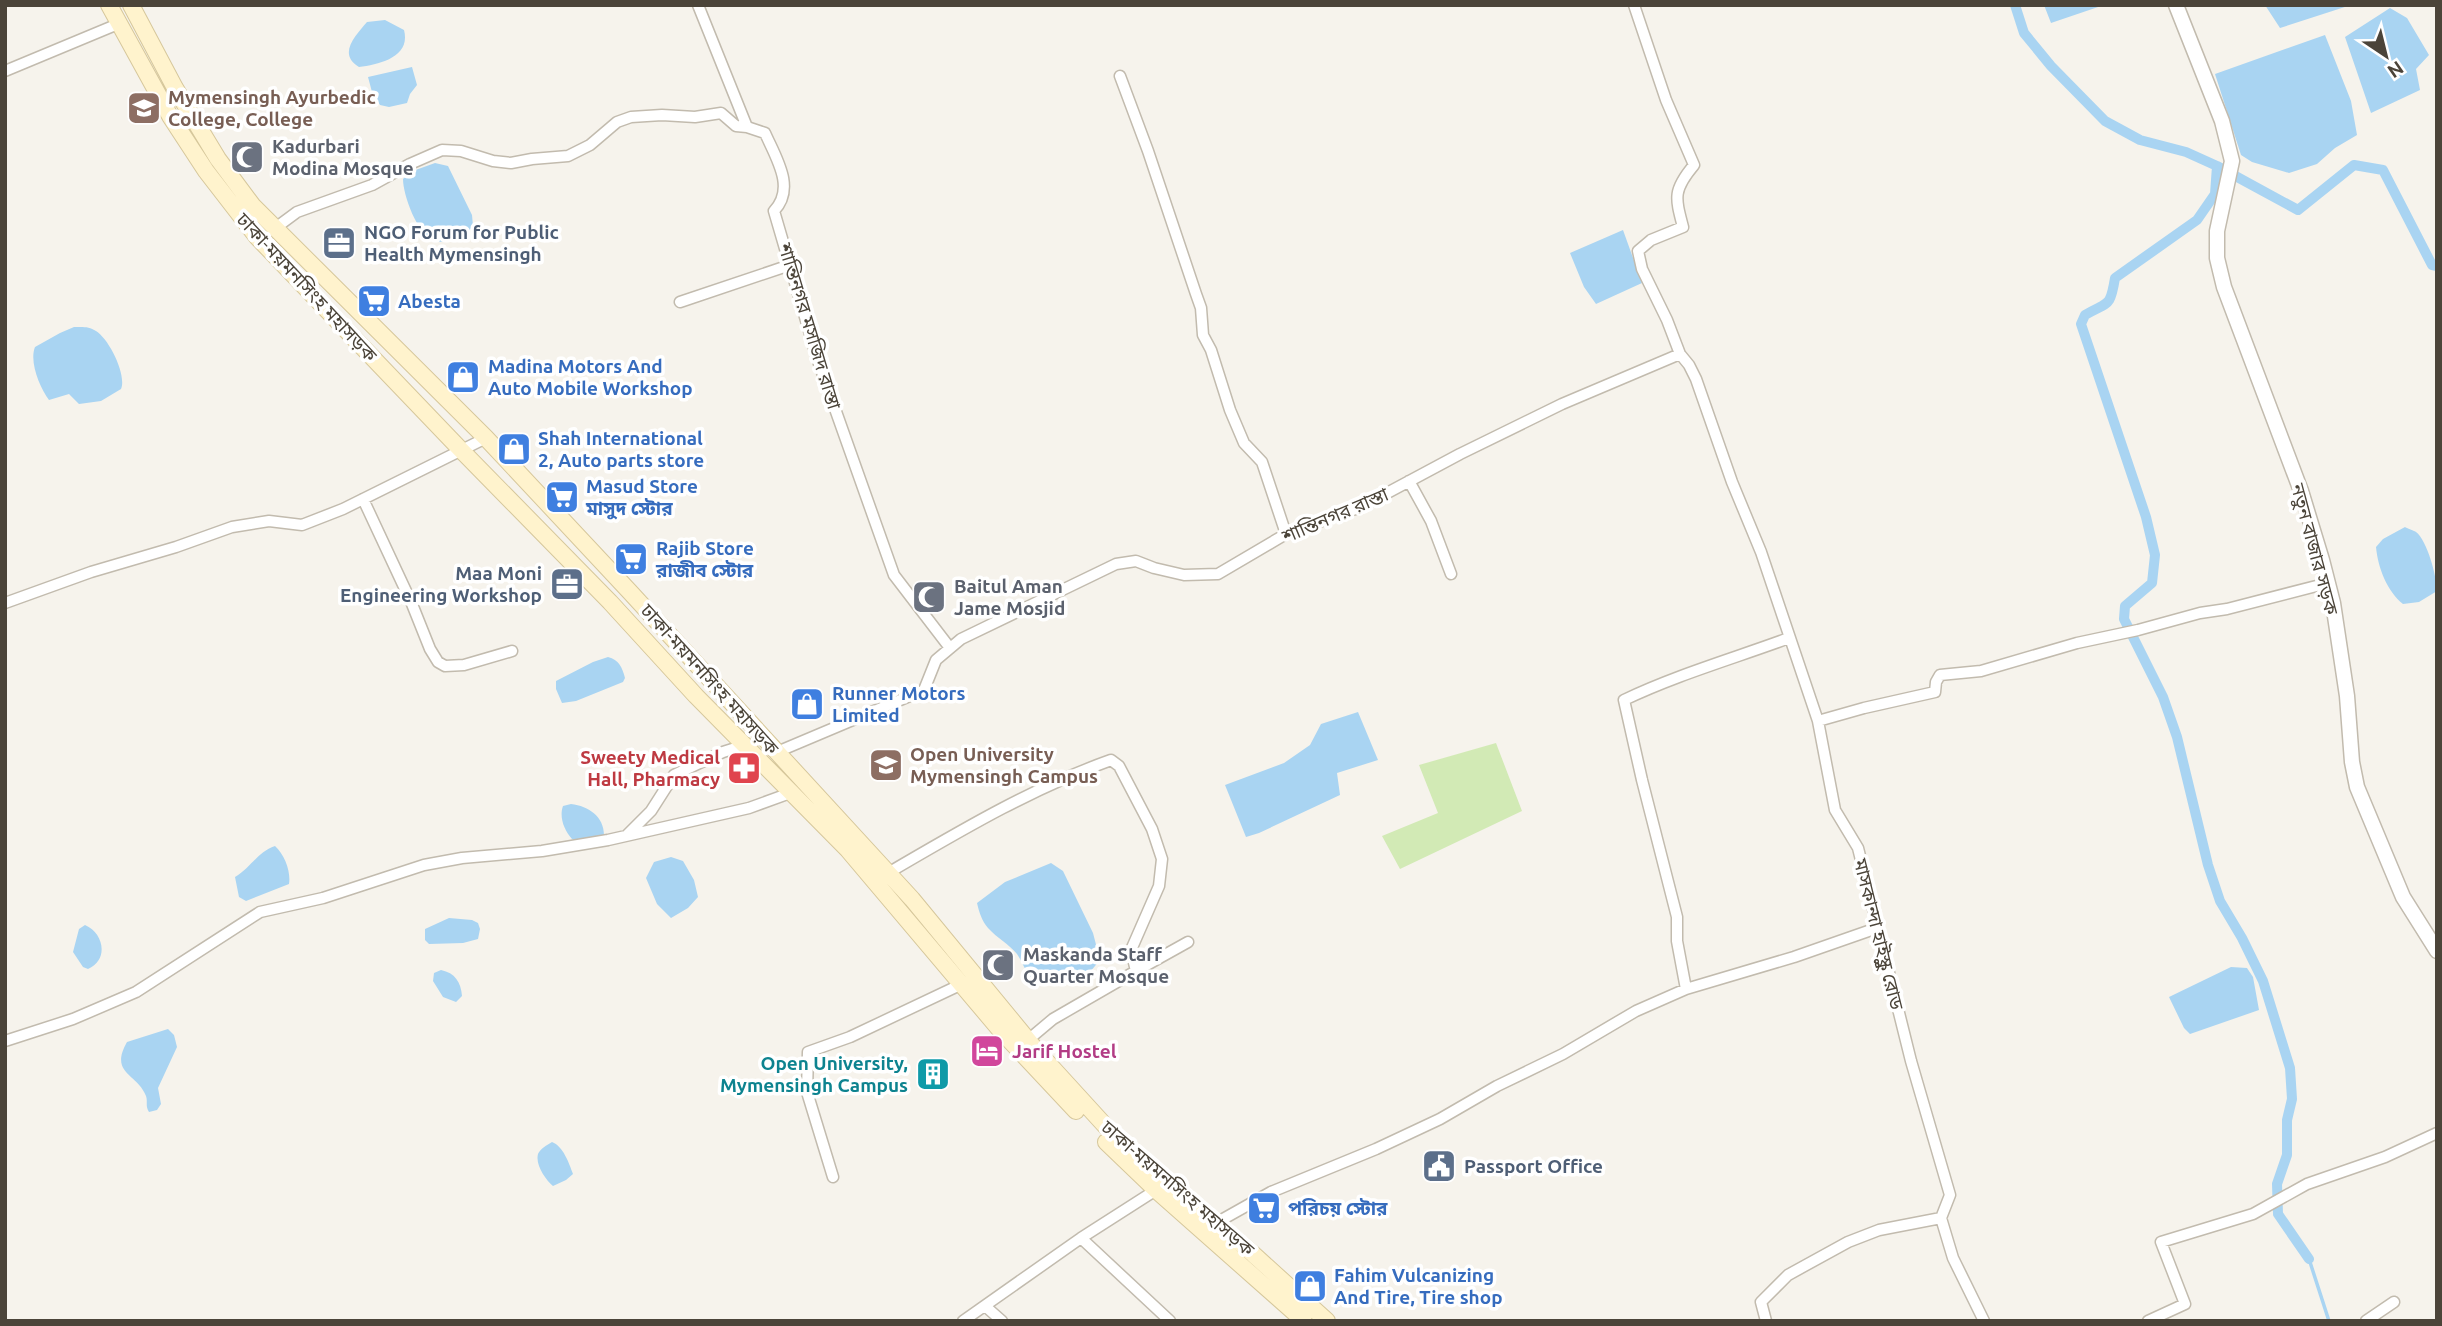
<svg xmlns="http://www.w3.org/2000/svg" width="2442" height="1326" font-family="Ubuntu,'Noto Sans Bengali',sans-serif">
  <style>
    .green { fill: #d2eab5 }
    .water { fill: #a9d4f2 }
    .lines { fill: none; stroke-linecap: round; stroke-linejoin: round }
    .stream { stroke: #a9d4f2; stroke-width: 3.5 }
    .canal { stroke: #a9d4f2; stroke-width: 10 }
    .minor-casing { stroke: #c2bbae; stroke-width: 13 }
    .tertiary-casing { stroke: #c2bbae; stroke-width: 17 }
    .secondary-casing { stroke: #d6c79b; stroke-width: 18 }
    .minor { stroke: #fff; stroke-width: 10 }
    .tertiary { stroke: #fff; stroke-width: 14 }
    .secondary { stroke: #fff3cd; stroke-width: 16 }
    .labels { text-anchor: middle; dominant-baseline: central; stroke-width: 7; stroke-linejoin: round; paint-order: stroke }
    .education-label { font-size: 19px; font-weight: bold; fill: #785e54; stroke: #fff; text-anchor: start }
    .worship-label { font-size: 19px; font-weight: bold; fill: #5b616d; stroke: #fff; text-anchor: start }
    .service-label { font-size: 19px; font-weight: bold; fill: #4e5e75; stroke: #fff; text-anchor: start }
    .street-label { font-size: 19px; fill: #4b4439; stroke: #fff }
    .shop-label { font-size: 19px; font-weight: bold; fill: #366cbe; stroke: #fff; text-anchor: start }
    .health-label { font-size: 19px; font-weight: bold; fill: #be3a42; stroke: #fff; text-anchor: end }
    .hotel-label { font-size: 19px; font-weight: bold; fill: #b23c85; stroke: #fff; text-anchor: start }
    .culture-label { font-size: 19px; font-weight: bold; fill: #0d838f; stroke: #fff; text-anchor: end }
  </style>
  <rect width="100%" height="100%" fill="#f6f3ec"/>
  <path class="green" d="M1496 743 1522 811 1400 869 1382 836 1438 813 1419 765Z"/>
  <path class="water" d="M2044 5H2104L2051 23Z
    M2265 5H2351L2280 28Z
    M2390 8 2407 18 2429 55 2416 69 2420 90 2371 113 2345 37Z
    M385 20 404 30C411 57 380 64 359 67 337 54 356 35 367 22Z
    M2325 35 2351 101 2357 135 2335 148 2317 164 2289 173 2252 162 2241 155 2215 74Z
    M412 67 417 85 410 94 407 103 389 107 380 105 372 92 368 77Z
    M435 163 448 166 472 215 473 226C466 235 461 237 451 240 445 241 440 243 434 241 417 234 403 195 403 179L410 172Z
    M1623 230 1642 283 1596 304 1584 287 1570 253Z
    M74 327C82 327 89 326 96 331 109 339 127 375 121 389L101 401 79 404 69 394 49 400C40 388 29 362 35 347L60 333Z
    M2405 527C2406 528 2415 531 2416 532 2427 540 2437 577 2437 591L2419 602 2403 604C2387 591 2378 568 2376 547L2383 539Z
    M608 657C619 660 622 667 625 678L623 682 576 701 562 703 556 689V681L593 662Z
    M1358 712 1378 760 1337 773 1340 795 1259 833 1246 837 1225 785 1284 763 1310 745 1321 724Z
    M571 804C589 806 604 817 604 835L581 841 572 839C564 830 559 817 563 806Z
    M275 846C285 855 291 872 289 884L246 901 239 897 235 877C251 868 257 852 275 846Z
    M671 857 683 861 694 880 698 897 688 908 671 918 657 904 646 878 654 862Z
    M1051 863 1063 871 1093 933 1100 960 1090 972 1079 979C1062 973 1054 984 1041 982 1028 981 1024 964 1017 954 1009 944 997 938 988 928 982 921 979 912 977 903L1005 882Z
    M449 918 472 920 478 923 480 929 478 939 463 943 429 944 425 940V929Z
    M85 925C104 933 109 960 88 969L83 967 73 952 79 929Z
    M2231 967 2247 968 2253 977 2259 1010 2190 1034 2184 1028 2169 997Z
    M441 970C455 973 461 982 462 996L456 1002 443 997 433 981 434 973Z
    M168 1029 174 1035 177 1047 158 1088 161 1104 157 1110 149 1112C145 1106 148 1102 146 1096 137 1073 109 1074 127 1042Z
    M552 1142C563 1146 569 1163 573 1174L566 1180 553 1186C546 1180 535 1165 538 1154 540 1149 547 1145 552 1142Z"/>
  <g class="lines">
    <path class="stream" d="M2309 1259 2329 1321"/>
    <path class="canal" d="M2015 5 2024 33 2051 66 2105 121 2140 140 2186 152 2217 166 2298 210 2354 165 2383 170 2432 265 2437 266
      M2217 166 2215 194 2197 220 2115 278C2110 309 2108 301 2085 315L2081 324 2146 517 2155 555 2152 583 2125 606 2124 619 2163 697 2177 737 2208 865 2220 901 2242 938 2263 981 2290 1068 2292 1099 2287 1120V1155L2277 1184 2278 1214 2309 1259"/>
    <g class="minor-casing">
      <path id="minor" d="M698 5 747 127 765 133C776 158 796 188 774 211L817 358 894 575 950 648
        M1634 5 1666 100 1694 165C1673 190 1675 197 1683 227L1651 240 1638 251 1642 269 1667 320 1680 354 1689 365 1696 379 1732 482 1761 552 1818 721 1835 810 1858 848 1911 1061 1950 1195 1941 1218 1953 1258 1984 1321
        M5 71 118 24
        M1120 76 1148 151 1196 294 1201 308 1203 335 1211 350 1230 410 1244 443 1262 462 1286 534
        M274 229 297 212 372 185 410 164 442 150 461 151 493 161 511 163 532 159 568 156 590 145 617 122 631 117 662 115 695 117 721 113 736 126 747 127
        M680 302 790 265
        M1409 481 1431 521 1451 574
        M363 499 412 604 430 649 438 662 445 666 464 665 512 651
        M5 603 91 572 176 547 232 527 269 521 302 525 343 509 486 438
        M1789 638C1735 658 1676 675 1624 700L1642 780 1677 917V941L1686 989 1794 957 1877 928
        M1818 721 1864 708 1935 692 1936 682 1940 675 1981 671 2077 643 2138 630 2200 613 2227 609 2328 583
        M777 752 924 690 936 660 961 639 1116 564 1136 561 1154 568 1184 575 1218 574 1286 534 1361 507 1460 454 1562 404 1680 354
        M627 835 651 811 674 775 723 752 745 745
        M888 873C960 831 1032 788 1111 760L1119 766 1152 829 1162 859 1159 886 1131 950 1136 971 1053 1019 1028 1040
        M1136 971 1188 942
        M5 1041 73 1019 136 992 260 912 323 898 424 865 462 858 542 851 608 840 749 808 793 792
        M833 1177 807 1092 808 1052 850 1037 962 984
        M1216 1223 1271 1192 1376 1149 1440 1119 1497 1086 1563 1054 1636 1011 1686 989
        M1081 1238 1170 1321
        M985 1306 1002 1321
        M963 1321 1081 1238 1156 1190
        M1766 1321 1761 1302 1788 1275 1848 1242 1879 1230 1941 1218
        M2148 1321 2185 1304 2161 1242 2253 1214 2307 1184 2385 1157 2437 1133
        M2366 1321 2394 1302"/>
    </g>
    <g class="tertiary-casing">
      <path id="tertiary" d="M2176 5 2222 121 2232 161 2217 231V258L2224 287 2301 491 2322 560 2333 603 2347 696 2352 762 2357 787 2403 897 2437 951"/>
    </g>
    <g class="secondary-casing">
      <path id="secondary" d="M109 5 170 116 206 171 257 237 461 450 610 602 696 696 848 850 1000 1030 1076 1111
        M131 5 175 88 218 159 253 206 486 438 630 592 912 899 1037 1051 1120 1142 1253 1254 1327 1321
        M1106 1142 1156 1190 1304 1321"/>
    </g>
    <use href="#minor" class="minor"/>
    <use href="#tertiary" class="tertiary"/>
    <use href="#secondary" class="secondary"/>
  </g>
  <defs>
    <g id="university-square" transform="scale(1.75)"><rect x="-9" y="-9" width="18" height="18" rx="4" fill="#8d6e63" stroke="#fff"/><path d="M0-5L7-2L0 1L-7-2ZM-4 1L0 2.5L4 1V4Q0 6-4 4Z" fill="#fff"/></g>
    <g id="mosque-square" transform="scale(1.75)"><rect x="-9" y="-9" width="18" height="18" rx="4" fill="#6b7280" stroke="#fff"/><path d="M3.5-4.9A6 6 0 1 0 3.5 4.9A5 5 0 1 1 3.5-4.9Z" fill="#fff"/></g>
    <g id="office-square" transform="scale(1.75)"><rect x="-9" y="-9" width="18" height="18" rx="4" fill="#5c6f8a" stroke="#fff"/><path d="M-6-3h4V-5.5h4V-3h4V5H-6ZM-1-4.5V-3h2v-1.5ZM-6 0V1H6V0Z" fill="#fff"/></g>
    <g id="supermarket-square" transform="scale(1.75)"><rect x="-9" y="-9" width="18" height="18" rx="4" fill="#3f7fe0" stroke="#fff"/><path d="M-6-5.5h2.5l.6 2H6L4.5 2H-2.5L-4.4-4H-6ZM-1.5 3.2a1.3 1.3 0 1 0 .1 0ZM3 3.2a1.3 1.3 0 1 0 .1 0Z" fill="#fff"/></g>
    <g id="shop-square" transform="scale(1.75)"><rect x="-9" y="-9" width="18" height="18" rx="4" fill="#3f7fe0" stroke="#fff"/><path d="M-5-2.5h2.3a2.7 3.5 0 0 1 5.4 0H5L5.5 6h-11ZM-1.5-2.5h3a1.5 2.3 0 0 0-3 0Z" fill="#fff"/></g>
    <g id="pharmacy-square" transform="scale(1.75)"><rect x="-9" y="-9" width="18" height="18" rx="4" fill="#e0444e" stroke="#fff"/><path d="M-2-6h4v4h4v4h-4v4h-4v-4h-4v-4h4Z" fill="#fff"/></g>
    <g id="hotel-square" transform="scale(1.75)"><rect x="-9" y="-9" width="18" height="18" rx="4" fill="#d1479c" stroke="#fff"/><path d="M-6-4.5h1.5V1H6V5H4.5V3h-9V5H-6ZM-4 0a1.8 1.8 0 1 1 3.6 0ZM.5 0V-2.5h3Q6-2.5 6 0Z" fill="#fff"/></g>
    <g id="building-square" transform="scale(1.75)"><rect x="-9" y="-9" width="18" height="18" rx="4" fill="#0f9aa8" stroke="#fff"/><path d="M-4-6H4V6H1V3H-1V6H-4ZM-2.5-4.3h1.7v1.8h-1.7ZM.8-4.3h1.7v1.8H.8ZM-2.5-1h1.7V.8h-1.7ZM.8-1h1.7V.8H.8Z" fill="#fff"/></g>
    <g id="civic-square" transform="scale(1.75)"><rect x="-9" y="-9" width="18" height="18" rx="4" fill="#5c6f8a" stroke="#fff"/><path d="M-.6-6.5H3V-4.5H.6V-3L4-1V1h2V6H-6V1h2V-1L-.6-3ZM-1.2 2.5V6h2.4V2.5Z" fill="#fff"/></g>
  </defs>
  <g fill-rule="evenodd">
    <use href="#university-square" x="144" y="108"/>
    <use href="#mosque-square" x="247" y="157"/>
    <use href="#office-square" x="339" y="243"/>
    <use href="#supermarket-square" x="374" y="301"/>
    <use href="#shop-square" x="463" y="377"/>
    <use href="#shop-square" x="514" y="449"/>
    <use href="#supermarket-square" x="562" y="497"/>
    <use href="#supermarket-square" x="631" y="559"/>
    <use href="#office-square" x="567" y="584"/>
    <use href="#mosque-square" x="929" y="597"/>
    <use href="#shop-square" x="807" y="704"/>
    <use href="#university-square" x="886" y="765"/>
    <use href="#pharmacy-square" x="744" y="768"/>
    <use href="#mosque-square" x="998" y="965"/>
    <use href="#hotel-square" x="987" y="1051"/>
    <use href="#building-square" x="933" y="1074"/>
    <use href="#civic-square" x="1439" y="1166"/>
    <use href="#supermarket-square" x="1264" y="1208"/>
    <use href="#shop-square" x="1310" y="1286"/>
  </g>
  <g class="labels">
    <g class="education-label">
      <text x="168" y="97">Mymensingh Ayurbedic<tspan x="168" dy="22">College, College</tspan></text>
      <text x="910" y="754">Open University<tspan x="910" dy="22">Mymensingh Campus</tspan></text>
    </g>
    <g class="worship-label">
      <text x="272" y="146">Kadurbari<tspan x="272" dy="22">Modina Mosque</tspan></text>
      <text x="954" y="586">Baitul Aman<tspan x="954" dy="22">Jame Mosjid</tspan></text>
      <text x="1023" y="954">Maskanda Staff<tspan x="1023" dy="22">Quarter Mosque</tspan></text>
    </g>
    <g class="service-label">
      <text x="364" y="232">NGO Forum for Public<tspan x="364" dy="22">Health Mymensingh</tspan></text>
      <text x="542" y="573" text-anchor="end">Maa Moni<tspan x="542" dy="22">Engineering Workshop</tspan></text>
      <text x="1464" y="1166">Passport Office</text>
    </g>
    <g class="street-label">
      <text transform="translate(307 287) rotate(47)">ঢাকা-ময়মনসিংহ মহাসড়ক</text>
      <text transform="translate(810 326) rotate(73)">শান্তিনগর মসজিদ রাস্তা</text>
      <text transform="translate(1335 515) rotate(-23)">শান্তিনগর রাস্তা</text>
      <text transform="translate(2315 549) rotate(75)">নতুন বাজার সড়ক</text>
      <text transform="translate(710 679) rotate(48)">ঢাকা-ময়মনসিংহ মহাসড়ক</text>
      <text transform="translate(1879 934) rotate(76)">মাসকান্দা হাইস্কুল রোড</text>
      <text transform="translate(1178 1188) rotate(41)">ঢাকা-ময়মনসিংহ মহাসড়ক</text>
    </g>
    <g class="shop-label">
      <text x="398" y="301">Abesta</text>
      <text x="488" y="366">Madina Motors And<tspan x="488" dy="22">Auto Mobile Workshop</tspan></text>
      <text x="538" y="438">Shah International<tspan x="538" dy="22">2, Auto parts store</tspan></text>
      <text x="586" y="486">Masud Store<tspan x="586" dy="22">মাসুদ স্টোর</tspan></text>
      <text x="656" y="548">Rajib Store<tspan x="656" dy="22">রাজীব স্টোর</tspan></text>
      <text x="832" y="693">Runner Motors<tspan x="832" dy="22">Limited</tspan></text>
      <text x="1288" y="1208">পরিচয় স্টোর</text>
      <text x="1334" y="1275">Fahim Vulcanizing<tspan x="1334" dy="22">And Tire, Tire shop</tspan></text>
    </g>
    <g class="health-label">
      <text x="720" y="757">Sweety Medical<tspan x="720" dy="22">Hall, Pharmacy</tspan></text>
    </g>
    <g class="hotel-label">
      <text x="1012" y="1051">Jarif Hostel</text>
    </g>
    <g class="culture-label">
      <text x="908" y="1063">Open University,<tspan x="908" dy="22">Mymensingh Campus</tspan></text>
    </g>
  </g>
  <rect width="2442" height="1326" fill="none" stroke="#4b4439" stroke-width="14"/>
  <g transform="translate(2386 56) rotate(145)" stroke="#ffffff" stroke-width="5" paint-order="stroke">
  <path d="M0-5L12 26L0 18L-12 26Z" fill="#4b4439"/>
  <text y="-10" font-size="19" font-weight="bold" text-anchor="middle" fill="#4b4439">N</text>
  </g>
</svg>
